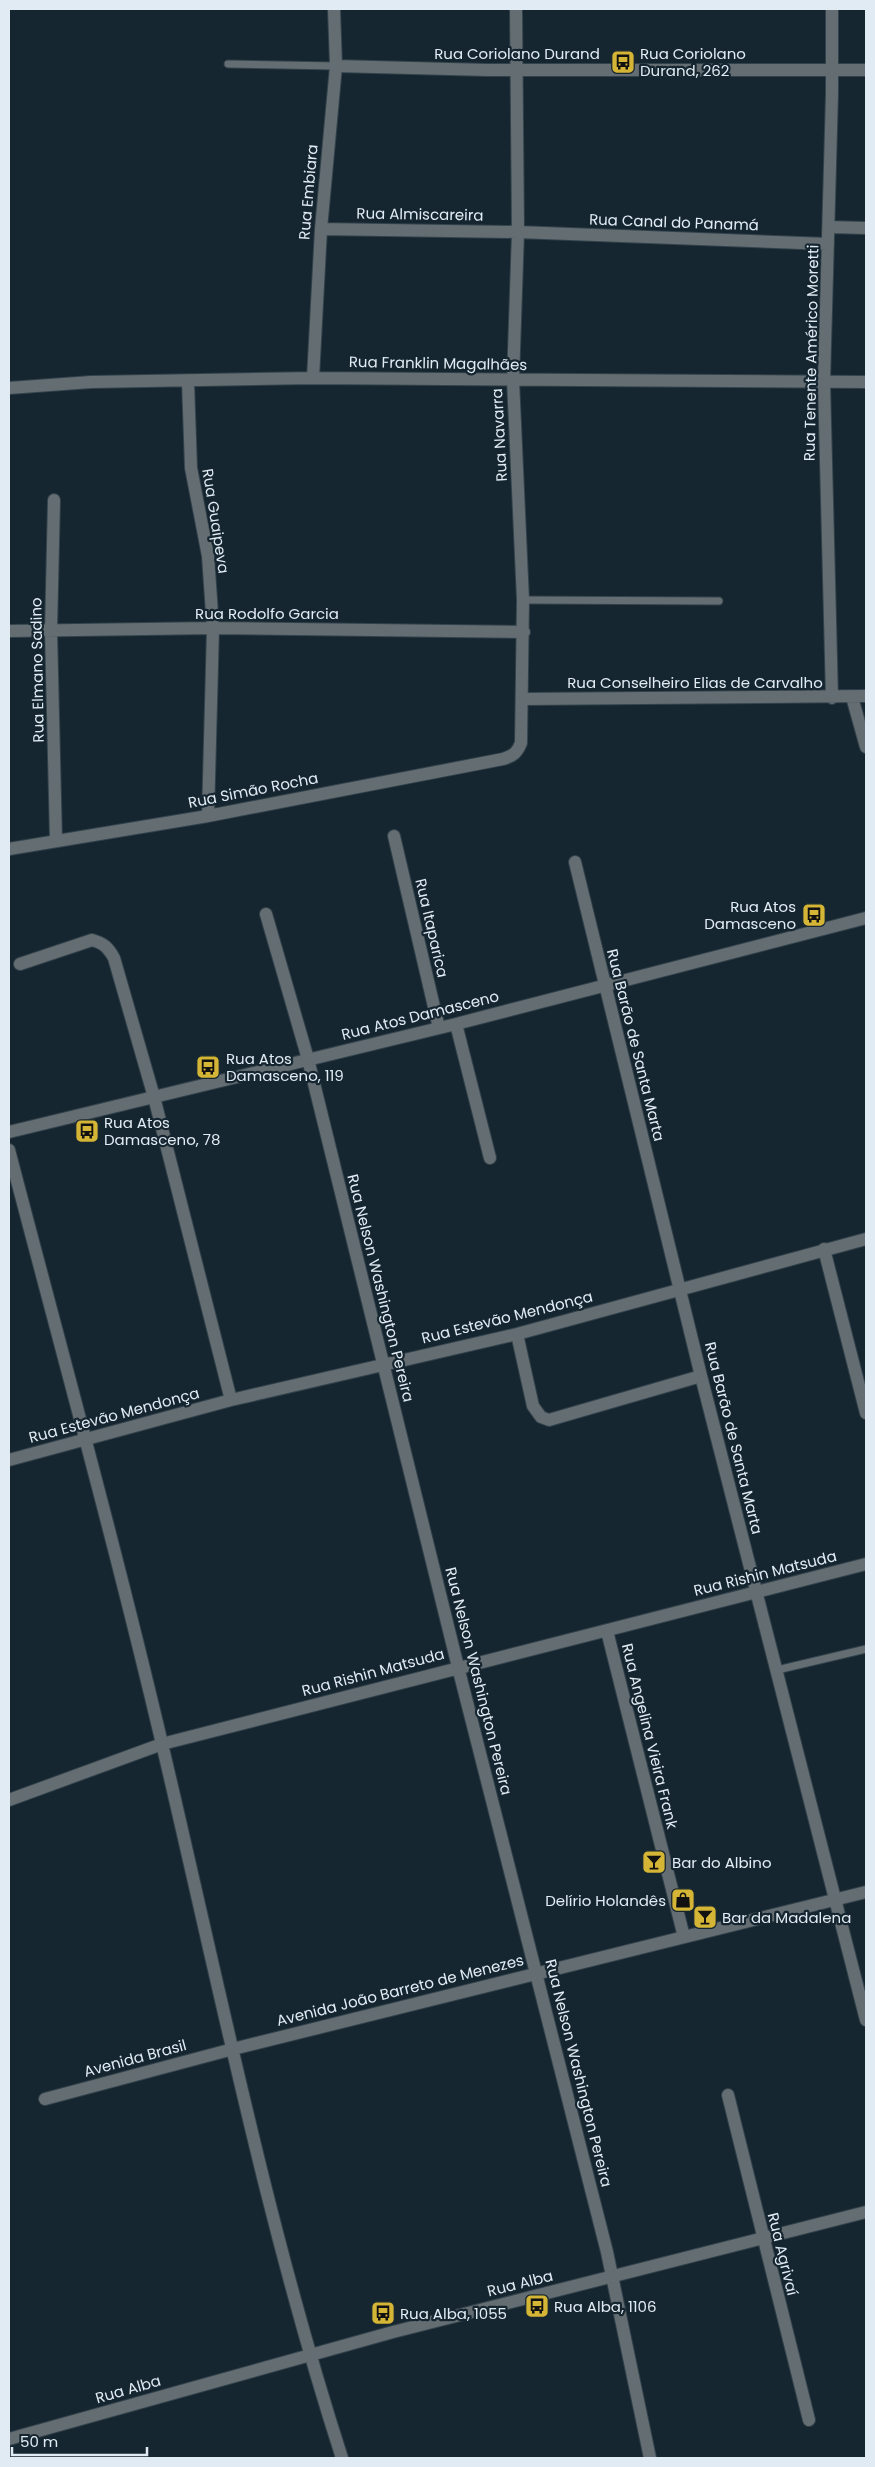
<svg xmlns="http://www.w3.org/2000/svg" width="875" height="2467" font-family="Poppins,sans-serif">
  <style>
    .lines { fill: none; stroke-linecap: round; stroke-linejoin: round }
    .service-casing { stroke: #32424b; stroke-width: 9 }
    .minor-casing { stroke: #32424b; stroke-width: 14 }
    .tertiary-casing { stroke: #32424b; stroke-width: 14 }
    .service { stroke: #646d72; stroke-width: 7 }
    .minor { stroke: #646d72; stroke-width: 12 }
    .tertiary { stroke: #646d72; stroke-width: 12 }
    .labels { text-anchor: middle; dominant-baseline: central; stroke-width: 4.5; stroke-linejoin: round; paint-order: stroke }
    .street-label { font-size: 15px; fill: #e1ebf3; stroke: #152630 }
    .poi-label { font-size: 15px; fill: #e1ebf3; stroke: #152630; text-anchor: start }
  </style>
  <rect width="100%" height="100%" fill="#152630"/>
  <g class="lines">
    <g class="service-casing">
      <path id="service" d="M228 64 336 66
        M523 600 719 601
        M777 1670 866 1649"/>
    </g>
    <g class="minor-casing">
      <path id="minor" d="M832 9V93L824 382 832 698
        M829 227 866 228
        M321 229 518 232 828 244
        M313 378 321 229 336 66
        M188 382 191 468 208 556 213 628 208 816
        M9 388 91 382 313 378 866 382
        M54 500 51 631 56 840
        M9 631 213 628 524 632
        M852 697 866 747
        M523 699 866 696
        M394 836 439 1028
        M9 849 208 816 503 759C513 756 517 753 521 743L523 600 513 380 518 232 516 9
        M575 862 701 1376 866 2020
        M266 914 308 1059 458 1667 607 2252 650 2458
        M20 964 92 940C103 943 108 947 114 958L154 1097 231 1400
        M456 1024 490 1158
        M9 1132 456 1024 866 918
        M9 1150C61 1349 116 1548 163 1748 219 1985 267 2226 342 2458
        M824 1249 866 1413
        M517 1334 533 1406 541 1417 549 1420 701 1376
        M9 1460 231 1400 517 1334 866 1239
        M607 1631 684 1937
        M9 1800 162 1744 866 1564
        M728 2095 809 2420
        M45 2099 233 2049 866 1892"/>
    </g>
    <g class="tertiary-casing">
      <path id="tertiary" d="M334 9 336 66 487 70H866
        M9 2439 393 2332 866 2212"/>
    </g>
    <use href="#service" class="service"/>
    <use href="#minor" class="minor"/>
    <use href="#tertiary" class="tertiary"/>
  </g>
  <defs>
    <g id="bus-square" transform="scale(1.25)"><rect x="-9" y="-9" width="18" height="18" rx="4" fill="#d5b535" stroke="#152630"/><path d="M-5-6H5V4H4V6H2V4H-2V6H-4V4H-5ZM-3.5-4V0h7V-4ZM-3.5 1.2v1.5H-2V1.2ZM2 1.2v1.5H3.5V1.2Z" fill="#111"/></g>
    <g id="bar-square" transform="scale(1.25)"><rect x="-9" y="-9" width="18" height="18" rx="4" fill="#d5b535" stroke="#152630"/><path d="M-6-5H6L.8 .8V4.5H3.5V6h-7V4.5H-.8V.8Z" fill="#111"/></g>
    <g id="shop-square" transform="scale(1.25)"><rect x="-9" y="-9" width="18" height="18" rx="4" fill="#d5b535" stroke="#152630"/><path d="M-5-2.5h2.3a2.7 3.5 0 0 1 5.4 0H5L5.5 6h-11ZM-1.5-2.5h3a1.5 2.3 0 0 0-3 0Z" fill="#111"/></g>
  </defs>
  <g fill-rule="evenodd">
    <use href="#bus-square" x="623" y="62"/>
    <use href="#bus-square" x="814" y="915"/>
    <use href="#bus-square" x="208" y="1067"/>
    <use href="#bus-square" x="87" y="1131"/>
    <use href="#bar-square" x="654" y="1862"/>
    <use href="#shop-square" x="683" y="1900"/>
    <use href="#bar-square" x="705" y="1917"/>
    <use href="#bus-square" x="537" y="2306"/>
    <use href="#bus-square" x="383" y="2313"/>
  </g>
  <g class="labels">
    <g class="street-label">
      <text x="517" y="53">Rua Coriolano Durand</text>
      <text transform="translate(308 192) rotate(-85)">Rua Embiara</text>
      <text transform="translate(420 214) rotate(1)">Rua Almiscareira</text>
      <text transform="translate(674 222) rotate(2)">Rua Canal do Panamá</text>
      <text transform="translate(811 353) rotate(-89)">Rua Tenente Américo Moretti</text>
      <text transform="translate(438 363) rotate(1)">Rua Franklin Magalhães</text>
      <text transform="translate(499 435) rotate(-93)">Rua Navarra</text>
      <text transform="translate(216 521) rotate(81)">Rua Guaipeva</text>
      <text x="267" y="613">Rua Rodolfo Garcia</text>
      <text transform="translate(37 670) rotate(-91)">Rua Elmano Sadino</text>
      <text x="695" y="682">Rua Conselheiro Elias de Carvalho</text>
      <text transform="translate(253 790) rotate(-11)">Rua Simão Rocha</text>
      <text transform="translate(432 928) rotate(77)">Rua Itaparica</text>
      <text transform="translate(420 1015) rotate(-14)">Rua Atos Damasceno</text>
      <text transform="translate(636 1045) rotate(76)">Rua Barão de Santa Marta</text>
      <text transform="translate(381 1288) rotate(76)">Rua Nelson Washington Pereira</text>
      <text transform="translate(507 1317) rotate(-14)">Rua Estevão Mendonça</text>
      <text transform="translate(114 1415) rotate(-15)">Rua Estevão Mendonça</text>
      <text transform="translate(734 1438) rotate(76)">Rua Barão de Santa Marta</text>
      <text transform="translate(765 1573) rotate(-14)">Rua Rishin Matsuda</text>
      <text transform="translate(373 1672) rotate(-15)">Rua Rishin Matsuda</text>
      <text transform="translate(479 1681) rotate(76)">Rua Nelson Washington Pereira</text>
      <text transform="translate(650 1736) rotate(76)">Rua Angelina Vieira Frank</text>
      <text transform="translate(400 1990) rotate(-14)">Avenida João Barreto de Menezes</text>
      <text transform="translate(135 2058) rotate(-15)">Avenida Brasil</text>
      <text transform="translate(579 2073) rotate(76)">Rua Nelson Washington Pereira</text>
      <text transform="translate(783 2254) rotate(76)">Rua Agrivaí</text>
      <text transform="translate(520 2283) rotate(-14)">Rua Alba</text>
      <text transform="translate(128 2389) rotate(-16)">Rua Alba</text>
    </g>
    <g class="poi-label">
      <text x="640" y="53">Rua Coriolano<tspan x="640" dy="17">Durand, 262</tspan></text>
      <text x="796" y="906" text-anchor="end">Rua Atos<tspan x="796" dy="17">Damasceno</tspan></text>
      <text x="226" y="1058">Rua Atos<tspan x="226" dy="17">Damasceno, 119</tspan></text>
      <text x="104" y="1122">Rua Atos<tspan x="104" dy="17">Damasceno, 78</tspan></text>
      <text x="672" y="1862">Bar do Albino</text>
      <text x="666" y="1900" text-anchor="end">Delírio Holandês</text>
      <text x="722" y="1917">Bar da Madalena</text>
      <text x="554" y="2306">Rua Alba, 1106</text>
      <text x="400" y="2313">Rua Alba, 1055</text>
    </g>
  </g>
  <rect width="875" height="2467" fill="none" stroke="#e1ebf3" stroke-width="20"/>
  <path d="M12 2447v8h135v-8" fill="none" stroke="#e1ebf3" stroke-width="2.5"/>
  <text x="20" y="2447" font-size="15" fill="#e1ebf3" stroke="#152630" stroke-width="4" paint-order="stroke">50 m</text>
</svg>
